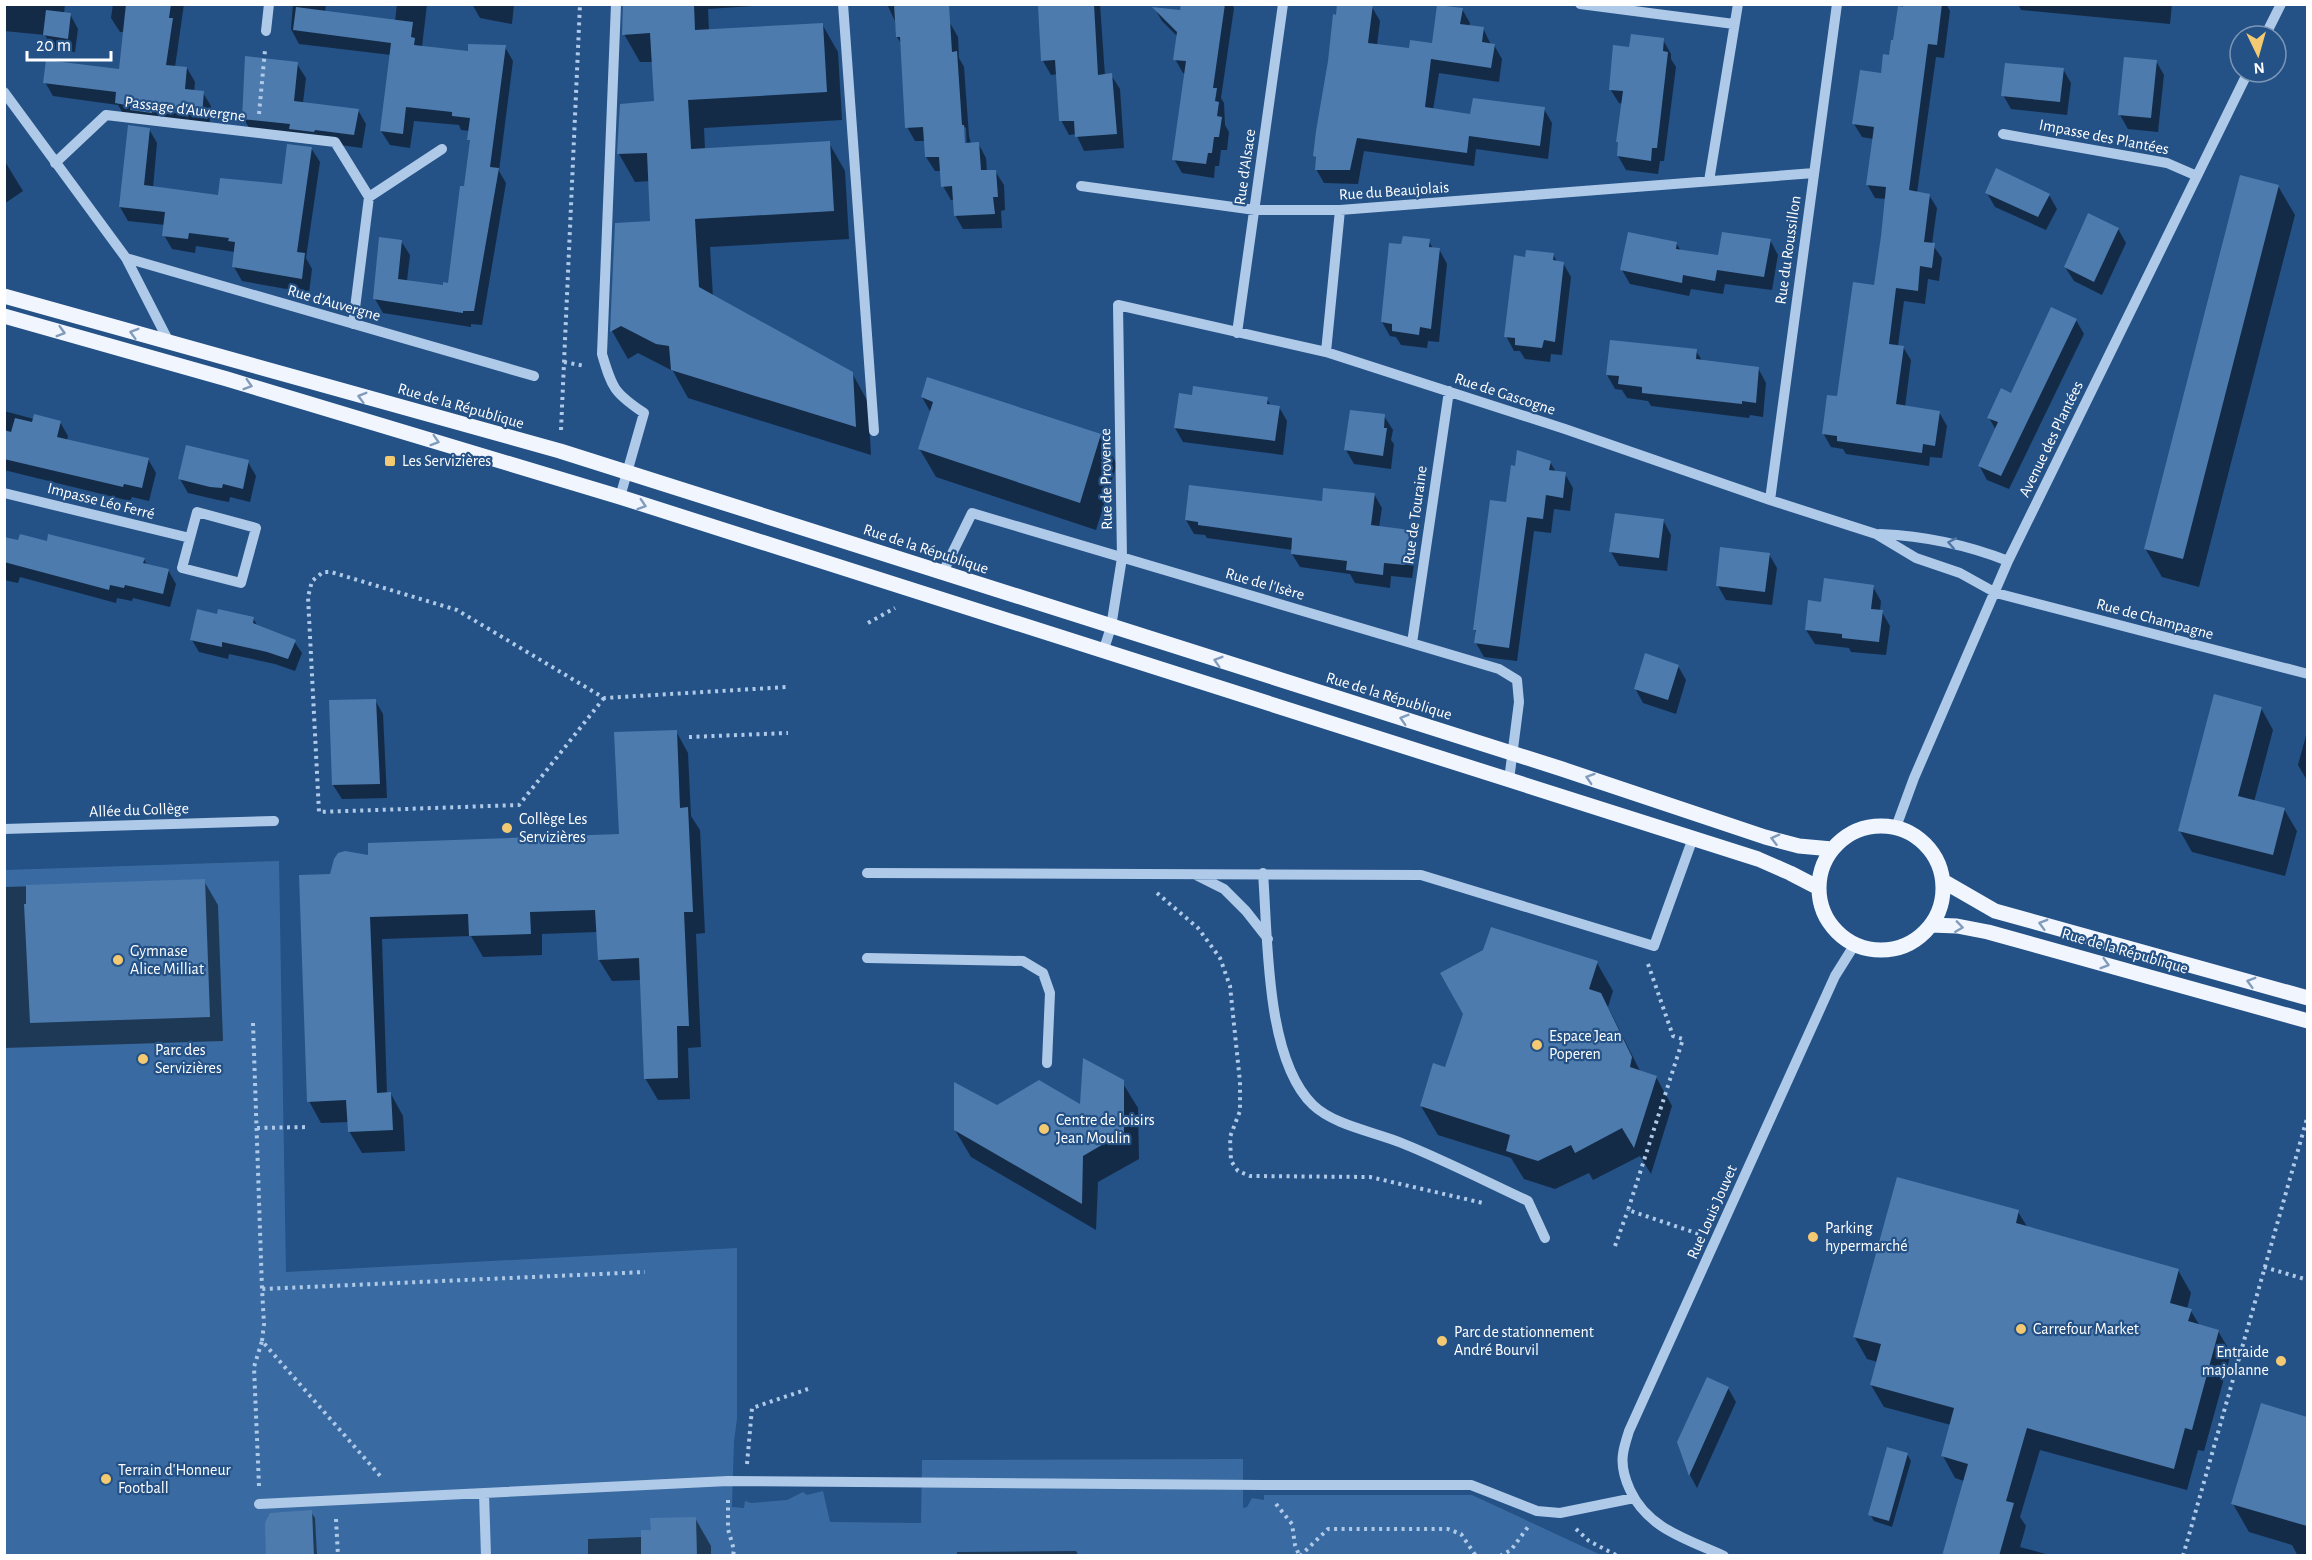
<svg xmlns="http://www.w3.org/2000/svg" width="2312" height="1560" font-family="'Alegreya Sans',sans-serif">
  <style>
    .green { fill: #396ba2 }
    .shadow { fill: #0007; fill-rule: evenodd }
    .building { fill: #4d7bae }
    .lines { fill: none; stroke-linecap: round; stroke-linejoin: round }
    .path { stroke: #afcae8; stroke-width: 4; stroke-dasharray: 3 4.5; stroke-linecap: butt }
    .minor { stroke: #afcae8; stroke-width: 10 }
    .major { stroke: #f1f6fe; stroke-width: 15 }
    .oneway { stroke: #809bbc }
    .oneway2 { stroke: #4e75a3 }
    .poi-dot { fill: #f3ca72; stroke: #245186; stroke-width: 2 }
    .labels { text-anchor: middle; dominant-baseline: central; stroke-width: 4.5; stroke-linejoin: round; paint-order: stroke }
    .street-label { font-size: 16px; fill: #fff; stroke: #245186 }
    .poi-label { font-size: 16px; fill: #fff; stroke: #245186; text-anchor: start }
  </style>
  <rect width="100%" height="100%" fill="#245186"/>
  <path class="green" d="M279 861 286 1272 737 1248V1419L734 1441 732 1507 744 1508 745 1501 751 1503 787 1500 803 1492 807 1495 823 1491 830 1522 921 1523 922 1460 1243 1459V1508L1247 1507 1252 1498 1264 1500V1495H1472L1601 1555 5 1556V870Z"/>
  <path class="shadow" d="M4 4H65L64 14H70L78 29 75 52 53 49 45 35 4 31Z
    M113 4H184L175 67 187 68 195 82 194 92 203 93 211 106 209 130 125 117 118 105 53 96 45 82 120 71 125 32H120L111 18Z
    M293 4H326L325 12 395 21 397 4H427L422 47 469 53 505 47 513 61 499 171 506 183 482 325 471 324V327L383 313 375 299 401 241 410 255 407 281 444 286 450 285 465 188 471 143 469 139 470 131 461 130 459 125 414 121 410 148 390 145 381 131 391 55 299 44 291 29Z
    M472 4H514L512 24 480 18Z
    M625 4H782L708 9 709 31 822 24 838 52 842 120 704 128 705 150 829 143 845 171 849 239 710 247 713 297 852 373 868 402 871 455 688 398 673 371 638 353 628 359 612 331 616 224 652 222 650 181 635 182 619 154 621 105 656 103 654 62H640L624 34Z
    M887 4H948L950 23 958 37 959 58 964 67 969 136 971 144 978 143 986 158 987 172 995 171 1004 185 1005 210 1001 211 1002 228 963 229 955 215 954 200H951L943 186 942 171H935L926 157 925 141H915L907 127 902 45 897 37 895 21ZM962 125 966 128 967 150H964Z
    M1048 4H1100L1105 76 1111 75 1120 89 1124 148 1084 151 1076 134 1069 135 1061 120 1058 74 1051 75 1043 61Z
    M1182 4H1232L1234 8 1221 98 1224 103 1225 125 1229 132 1227 150H1221L1219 166H1215L1214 178 1182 173 1174 159 1185 74 1183 73 1175 59 1178 37 1162 21 1155 9 1181 12Z
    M1905 4H1946L1950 11 1944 58 1936 57 1917 193 1929 195 1937 208 1932 244 1942 258 1939 281 1928 279 1925 304 1904 301 1898 346 1903 347 1911 360 1905 407 1939 412 1947 426 1942 458 1930 457 1929 466 1846 454 1843 449 1831 447 1823 433 1839 398 1875 287 1886 199 1875 198 1867 184 1873 139 1862 137 1854 124 1882 74 1890 57Z
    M2018 4H2172L2170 24 2021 10Z
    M1372 7 1380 21 1377 45 1410 50 1433 44 1462 9 1470 23 1469 27 1483 28 1491 45H1494L1502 59 1499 82 1439 73 1433 110 1472 116 1544 109 1552 123 1548 159 1476 149 1474 166 1364 151 1358 184 1324 183 1316 169 1317 160 1315 156Z
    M1663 40 1671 54V59L1676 67 1664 161H1660L1658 174 1626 170 1618 156 1623 104 1619 103 1610 89 1630 49Z
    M2156 61 2164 75 2158 132 2128 129 2120 115Z
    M297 64 306 78 303 103 358 110 366 124 362 148 252 133 244 119Z
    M2063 69 2071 83 2067 115 2011 109 2003 95Z
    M149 129 157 143 153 188 219 196 283 185 311 148 320 162 306 258 312 269 309 293 242 281 234 267 235 252 196 246 195 253 172 249 164 235 165 225 128 221 120 207Z
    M4 160 23 191 4 204Z
    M2278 186 2295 215 2199 587 2162 577 2145 548Z
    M1987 193 2049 195 2057 209 2046 230 1995 207Z
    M2118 229 2126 243 2102 295 2074 281 2065 267Z
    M1770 240 1778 255 1772 290 1725 284 1723 294 1691 289 1689 296 1630 284 1622 270 1676 243 1681 251 1719 257Z
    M1429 241 1433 249H1439L1447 264 1439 342 1428 341 1427 348 1401 345 1396 337 1390 336 1382 322 1403 246Z
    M1553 254 1557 262 1563 263 1571 277 1562 355 1551 354 1550 362 1525 359 1520 351H1514L1506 336Z
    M2076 320 2084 334 2009 489 1987 480 1979 465 1996 430 1989 418 2012 395Z
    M1696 351 1703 362 1758 368 1766 383 1763 417 1750 415 1749 418 1651 406 1648 401 1627 398 1622 390 1615 389 1607 375Z
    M922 397 1100 436 1117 464 1096 530 936 477 919 448 931 413Z
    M1267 399 1271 406 1279 407 1287 421 1283 455 1183 442 1175 428Z
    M4 411 34 419 60 422 68 436 67 441 148 459 156 473 149 501 132 497 130 501 4 470Z
    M1384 416 1393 430 1391 440 1394 444 1391 469 1354 464 1346 450Z
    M248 462 256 476 250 502 230 497 229 502 218 500 188 493 180 479Z
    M1550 462 1556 472 1565 474 1573 488 1570 511 1554 509 1551 533 1534 531 1517 661 1484 657 1476 643 1477 634 1475 630 1508 504Z
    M1374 494 1382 508 1379 527 1409 531 1417 545 1412 578 1391 576 1390 588 1355 583 1350 574 1300 567 1292 554 1293 550 1207 538 1205 535 1194 534 1186 520Z
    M1663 520 1671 535 1667 571 1619 566 1611 552Z
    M4 538 19 542H48L144 559 147 566 168 570 176 584 170 607 133 598 132 601 117 598 116 603 20 577 18 583 4 580Z
    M1769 554 1777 568 1772 605 1726 600 1718 586Z
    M1873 587 1881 601 1880 611 1882 612 1890 626 1886 655 1851 652 1849 648 1815 644 1806 630 1823 604Z
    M218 615 253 618 258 627 294 641 302 653 295 671 275 664 229 654 228 659 199 652 192 640Z
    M1678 666 1686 680 1676 714 1643 703 1635 688Z
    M375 700 383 714 387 798 342 799 333 785Z
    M2261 708 2273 730 2254 802 2284 809 2297 831 2285 876 2192 852 2180 831Z
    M2308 728V782L2298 765Z
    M676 731 688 753 691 816 700 830 705 933 696 934 701 1047 688 1048 690 1099 658 1100 645 1078 641 980 612 981 599 960 597 932 542 934V955L483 957 471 936 382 939 387 1094H391L403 1116 405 1151 362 1153 349 1131V1122L321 1123 309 1101 331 875 370 857 620 836Z
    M204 881 218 905 223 1041 4 1048V887Z
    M1597 963 1613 991 1608 1007 1641 1073 1656 1077 1672 1106 1651 1174 1640 1156 1593 1180 1589 1173 1555 1189 1524 1179 1511 1158 1438 1135 1421 1106 1446 1069Z
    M1122 1082 1138 1108 1139 1159 1098 1182 1096 1230 971 1157 955 1130 997 1107H1081Z
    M2018 1212 2028 1228 2178 1270 2191 1293 2187 1309 2191 1311 2200 1326 2218 1331 2231 1353 2204 1451 2198 1450 2187 1490 2040 1450 2020 1517 2026 1526 2020 1547 2053 1556H1943L1964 1481 1955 1478 1943 1456 1951 1425 1884 1407 1871 1385 1878 1362 1867 1359 1854 1336Z
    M1728 1388 1736 1402 1697 1488 1690 1475 1679 1442Z
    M2262 1405 2308 1418V1556H2298L2292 1545 2249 1532 2233 1504Z
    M1907 1454 1911 1461 1892 1527 1874 1521 1870 1514Z
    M311 1512 315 1518 317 1556H268Z
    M695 1518 711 1546V1556H588V1539L642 1537 653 1531Z
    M1076 1551 1079 1556H957V1552Z"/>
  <path class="building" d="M126 4H171L169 18H173L166 65 187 67 185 89 204 91 202 116 152 110V113L130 110 131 106 115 103 116 92 43 83 46 60 119 69Z
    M623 4H694L695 30 823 23 827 92 688 100 691 149 830 141 834 211 695 219 699 287 853 372 856 427 671 370 669 346 656 344 621 326 610 332 615 223 650 221 647 153 617 154 620 104 654 101 650 33 622 35Z
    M894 4H949L952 52 957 51 962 125H964L965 143 979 142 981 170H996L998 197H993L995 214 954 216 952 186 941 187 939 157H925L923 127 905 128 900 37H896Z
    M1050 4H1094L1098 75 1112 73 1117 134 1075 137 1074 121H1059L1055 60 1041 61 1038 6Z
    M1181 4H1225L1213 88H1217L1215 101 1219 102 1217 116 1222 117 1219 137H1214L1212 153H1208L1206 164 1172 160 1186 61 1173 60 1177 32 1152 7 1180 10Z
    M1337 4H1373L1368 43 1409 48 1410 40 1432 43 1437 5 1463 8 1460 24 1484 27 1482 42 1495 44 1491 68 1431 59 1425 107 1470 114 1473 98 1545 107 1540 146 1469 136 1467 153 1357 138 1350 170H1315L1316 157 1313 156 1316 131 1328 61 1333 14 1336 15Z
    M1903 4H1942L1937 45 1928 44 1909 190 1930 194 1924 242 1935 243 1932 268 1920 266 1918 291 1896 288 1889 344 1904 346 1896 404 1940 411 1935 446 1923 444 1922 453 1837 441V436L1822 434 1827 395 1837 396 1853 282 1874 285 1881 236 1886 187 1866 185 1874 127 1852 124 1860 70 1881 73 1883 54 1889 55 1891 40H1893L1898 6 1903 7Z
    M296 7 413 22 411 37 415 38 414 45 468 51V44L506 45 490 167 499 168 474 311H463V313L373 299 379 237 402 240 398 279 443 285V282L448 283 460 186H464L470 140H467L470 118 452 116V112L406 107 403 134 380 131 391 43 293 30Z
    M46 10 71 13 68 39 43 35Z
    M1631 34 1664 38 1663 51 1668 52 1657 148H1652L1651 161 1617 156 1618 142H1616L1623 91 1609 90 1613 45 1629 47Z
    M245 56 298 62 294 101 359 109 354 135 315 130 314 132 289 129 290 124 242 119Z
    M2124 57 2157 60 2151 118 2118 115Z
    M2005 63 2064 68 2060 102 2001 96Z
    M128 125 150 128 144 185 218 195 220 178 282 184 287 144 312 147 297 252 305 253 302 279 232 267 235 242 228 241 229 238 189 233 188 239 162 236 165 212 119 207Z
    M1996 168 2050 194 2038 217 1985 193Z
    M2240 175 2279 185 2183 559 2144 549Z
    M2088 213 2119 228 2094 282 2064 267Z
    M1628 232 1677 242 1676 249 1718 255 1722 232 1771 239 1764 277 1717 270 1715 281 1683 275 1682 283 1620 270Z
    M1403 236 1430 239 1429 247 1440 248 1431 329 1420 327 1419 335 1392 331V324L1381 322 1389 243 1401 244Z
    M1526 250 1554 253 1553 260 1564 262 1555 342 1544 340 1542 348 1515 345V338L1504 337 1514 255 1525 257Z
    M2051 307 2077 319 2001 476 1978 466 1998 422 1987 418 2001 388 2011 393Z
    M1610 340 1697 349 1696 359 1759 367 1756 403 1742 401V404L1642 393V387L1618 384 1619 376 1606 375Z
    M927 377 1101 434 1080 503 918 449 933 402 921 397Z
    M1193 386 1268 397 1267 404 1280 406 1275 441 1174 428 1179 393 1192 395Z
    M1350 410 1385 414 1384 428H1387L1383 456 1344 450Z
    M34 414 61 421 57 437 149 458 142 488 124 484 123 487 4 459V430L11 432 15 418 32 422Z
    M186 445 249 460 243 489 223 484 222 488 210 487 178 479Z
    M1517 450 1551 461 1549 470 1566 472 1563 498 1546 495 1543 519 1527 517 1509 648 1474 643 1476 630H1473L1490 500 1506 502 1511 465 1515 466Z
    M1189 485 1322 501 1323 488 1375 493 1371 525 1410 530 1405 565 1384 563 1383 575 1346 570 1347 561 1291 554 1292 538 1198 525V522L1185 520Z
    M1615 513 1664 519 1659 558 1609 552Z
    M20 534 47 541 48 534 145 558 143 563 169 569 163 594 125 585 124 588 110 585 109 590 4 562V537L18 540Z
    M1720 547 1770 553 1765 592 1716 586Z
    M1824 578 1874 585 1871 609 1883 610 1879 642 1842 638V634L1805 630 1808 600 1821 602Z
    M197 609 217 614 218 609 254 617 253 623 296 640 288 659 267 652 222 642V647L190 640Z
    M1645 653 1679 665 1668 700 1634 689Z
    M2214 694 2262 707 2238 796 2285 808 2273 855 2178 831Z
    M376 699 380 784 332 785 329 700Z
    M677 730 680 808 688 807 693 912H684L689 1026H677L678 1078 644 1079 639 958 598 960 595 910 530 912 531 934 469 936 468 914 370 917 377 1093 391 1092 393 1130 348 1132 346 1100 307 1102 299 875 330 874 334 859 338 853 345 851 368 855V843L619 834 614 732Z
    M205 879 210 1017 30 1023 24 904H26V885Z
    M1491 927 1598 961 1589 989 1601 993 1632 1057 1630 1067 1657 1076 1634 1148 1622 1128 1575 1153 1571 1145 1538 1161 1506 1151 1510 1135 1420 1106 1433 1063 1445 1067 1463 1014 1440 973 1483 950Z
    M1083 1058 1124 1080V1132L1083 1156 1082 1204 954 1130V1082L997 1105 1039 1080 1080 1104Z
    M1897 1177 2019 1210 2016 1223 2179 1269 2170 1303 2192 1309 2188 1321 2219 1330 2192 1430 2185 1428 2174 1469 2027 1428 2006 1501 2014 1503 1999 1556H1942L1968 1464 1941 1456 1954 1408 1870 1385 1881 1344 1853 1337Z
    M1707 1377 1729 1387 1689 1476 1677 1442Z
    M2261 1403 2307 1417V1526L2231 1504Z
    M1887 1447 1908 1453 1889 1521 1868 1515Z
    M312 1510 314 1556H266L265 1523 270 1513Z
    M696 1517 697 1556H641V1530H651L650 1518Z"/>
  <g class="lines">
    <path class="path" d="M259 114 265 50
      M564 362 585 366
      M561 430 580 4
      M868 623 895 608
      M604 698 519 805 319 812 308 597 312 581 323 572H331L457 610 604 698 787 687
      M689 737 788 733
      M1157 893 1198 928 1220 958 1230 986 1240 1082V1111L1230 1137 1231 1161 1238 1171 1250 1176 1370 1177 1483 1203
      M1648 964 1673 1036 1683 1039 1628 1210 1699 1234
      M253 1023 262 1289
      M257 1128 309 1127
      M1615 1246 1628 1210
      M2264 1267 2308 1280
      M262 1341 264 1324 262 1289 645 1272
      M747 1464 752 1408 808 1389
      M259 1486 254 1367 262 1341 382 1478
      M728 1500V1529L734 1550 733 1556
      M1276 1504 1292 1524 1295 1545 1299 1555
      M336 1519 338 1556
      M1576 1529 1589 1541 1618 1556
      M1300 1556 1328 1529H1448L1461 1534 1476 1556
      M1500 1556 1511 1550 1528 1527
      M2183 1556 2308 1115"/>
    <path class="minor" d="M616 4 602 354C612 388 614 393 644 413L620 497
      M843 4 874 431
      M1580 4 1734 24
      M266 31 269 4
      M2265 36 2281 4
      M4 92 126 258 169 342
      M2003 134 2167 163 2197 176
      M55 163 106 115 335 142 369 197 442 149
      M1709 181 1738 4
      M1081 186 1255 210H1340L1814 173
      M126 258 534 376
      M353 324 369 197
      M1237 333 1283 4
      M1326 352 1340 210
      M4 493 190 538
      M1770 500 1837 4
      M197 512 256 528 241 583 182 568Z
      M1880 534C1926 536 1965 544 2008 561
      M942 574 972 513 1499 669 1517 680 1519 702 1509 780
      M1412 643 1449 391
      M1103 652 1111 627 1122 558 1118 305 1326 352 1565 429 1770 500 1876 534 1916 558 1960 573 1996 593 2308 674
      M1896 827 1914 778 2008 561 2248 72
      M4 829 274 821
      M867 873 1421 875 1654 946 1693 838
      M1263 873C1268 937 1265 1059 1313 1105 1335 1126 1376 1132 1404 1144 1446 1161 1487 1182 1528 1201L1545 1238
      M1196 875 1224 889 1246 911 1268 939
      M867 958 1023 961 1043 973 1050 993 1047 1063
      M484 1493 486 1556
      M259 1504 728 1481 1264 1485H1471L1537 1511 1560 1513 1634 1498
      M1724 1556C1687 1539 1648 1529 1630 1490 1625 1479 1621 1467 1623 1454 1624 1446 1627 1438 1629 1431L1835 976 1855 944"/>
    <path class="major" d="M4 296 560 451 1562 769 1765 837 1799 846 1832 849
      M4 316 227 379 620 497 1758 859 1790 873 1819 888
      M1819 888a62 62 0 1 1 124 0a62 62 0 1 1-124 0Z
      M1943 881 1995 911 2308 998
      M1931 925 1957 926 1988 932 2308 1021"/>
  </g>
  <defs><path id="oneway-chevron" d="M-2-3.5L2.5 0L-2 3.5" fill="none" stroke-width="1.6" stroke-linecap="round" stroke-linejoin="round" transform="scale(1.5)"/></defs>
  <g class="oneway">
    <use href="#oneway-chevron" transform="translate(61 332) rotate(16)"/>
    <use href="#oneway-chevron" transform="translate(134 333) rotate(-164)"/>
    <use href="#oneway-chevron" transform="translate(248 385) rotate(17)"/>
    <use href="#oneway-chevron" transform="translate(362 397) rotate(-164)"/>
    <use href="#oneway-chevron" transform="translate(435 441) rotate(17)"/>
    <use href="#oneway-chevron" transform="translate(642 505) rotate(18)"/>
    <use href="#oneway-chevron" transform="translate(1218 661) rotate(-163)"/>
    <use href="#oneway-chevron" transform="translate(1404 719) rotate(-163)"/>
    <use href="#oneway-chevron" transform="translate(1590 778) rotate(-162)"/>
    <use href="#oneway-chevron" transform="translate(1775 839) rotate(-165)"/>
    <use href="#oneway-chevron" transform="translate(2043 924) rotate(-164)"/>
    <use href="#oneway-chevron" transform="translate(1959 927) rotate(8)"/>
    <use href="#oneway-chevron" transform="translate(2105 964) rotate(16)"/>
    <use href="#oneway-chevron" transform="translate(2251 982) rotate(-164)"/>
  </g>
  <use class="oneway2" href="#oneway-chevron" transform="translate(1952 543) rotate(-169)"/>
  <g class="poi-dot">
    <rect x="384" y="455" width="12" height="12" rx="3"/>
    <circle cx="507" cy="828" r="6"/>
    <circle cx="118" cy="960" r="6"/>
    <circle cx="1537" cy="1045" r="6"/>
    <circle cx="143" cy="1059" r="6"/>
    <circle cx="1044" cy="1129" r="6"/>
    <circle cx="1813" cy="1237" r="6"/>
    <circle cx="2021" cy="1329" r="6"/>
    <circle cx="1442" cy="1341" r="6"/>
    <circle cx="2281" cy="1361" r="6"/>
    <circle cx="106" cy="1479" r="6"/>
  </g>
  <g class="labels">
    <g class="street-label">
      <text transform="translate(185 109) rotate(7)">Passage d'Auvergne</text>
      <text transform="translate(2104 137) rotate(11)">Impasse des Plantées</text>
      <text transform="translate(1245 167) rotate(-82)">Rue d'Alsace</text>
      <text transform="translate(1394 191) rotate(-4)">Rue du Beaujolais</text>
      <text transform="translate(1788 250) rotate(-82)">Rue du Roussillon</text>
      <text transform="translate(334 303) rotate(16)">Rue d'Auvergne</text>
      <text transform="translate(1505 394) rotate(18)">Rue de Gascogne</text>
      <text transform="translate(461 406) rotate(16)">Rue de la République</text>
      <text transform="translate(2051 439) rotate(-64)">Avenue des Plantées</text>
      <text transform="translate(1106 479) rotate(-91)">Rue de Provence</text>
      <text transform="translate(101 501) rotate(14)">Impasse Léo Ferré</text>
      <text transform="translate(1415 515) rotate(-82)">Rue de Touraine</text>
      <text transform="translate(926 549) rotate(18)">Rue de la République</text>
      <text transform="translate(1265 584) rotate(16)">Rue de l'Isère</text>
      <text transform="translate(2155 619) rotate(15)">Rue de Champagne</text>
      <text transform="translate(1389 696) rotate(17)">Rue de la République</text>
      <text transform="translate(139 810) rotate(-2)">Allée du Collège</text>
      <text transform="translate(2125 951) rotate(16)">Rue de la République</text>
      <text transform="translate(1712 1212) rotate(-66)">Rue Louis Jouvet</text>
    </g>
    <g class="poi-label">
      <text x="402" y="461">Les Servizières</text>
      <text x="519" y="819">Collège Les<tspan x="519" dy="18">Servizières</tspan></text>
      <text x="130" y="951">Gymnase<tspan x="130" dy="18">Alice Milliat</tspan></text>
      <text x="1549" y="1036">Espace Jean<tspan x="1549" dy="18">Poperen</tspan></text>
      <text x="155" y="1050">Parc des<tspan x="155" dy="18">Servizières</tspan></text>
      <text x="1056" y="1120">Centre de loisirs<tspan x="1056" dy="18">Jean Moulin</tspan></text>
      <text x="1825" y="1228">Parking<tspan x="1825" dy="18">hypermarché</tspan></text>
      <text x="2033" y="1329">Carrefour Market</text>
      <text x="1454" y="1332">Parc de stationnement<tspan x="1454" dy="18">André Bourvil</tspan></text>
      <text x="2269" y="1352" text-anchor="end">Entraide<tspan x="2269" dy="18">majolanne</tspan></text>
      <text x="118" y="1470">Terrain d'Honneur<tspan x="118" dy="18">Football</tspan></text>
    </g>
  </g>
  <rect width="2312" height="1560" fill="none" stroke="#ffffff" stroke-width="12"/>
  <g transform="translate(2258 54) rotate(175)"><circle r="28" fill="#245186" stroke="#7c97b6" stroke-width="1.5"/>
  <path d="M0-4.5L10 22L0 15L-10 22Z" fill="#f3ca72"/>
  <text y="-9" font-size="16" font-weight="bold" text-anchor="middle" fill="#ffffff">N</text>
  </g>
  <path d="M27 51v9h84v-9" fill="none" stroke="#ffffff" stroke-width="3"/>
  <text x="36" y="51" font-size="18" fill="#ffffff" stroke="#245186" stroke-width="4.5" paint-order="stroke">20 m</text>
</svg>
